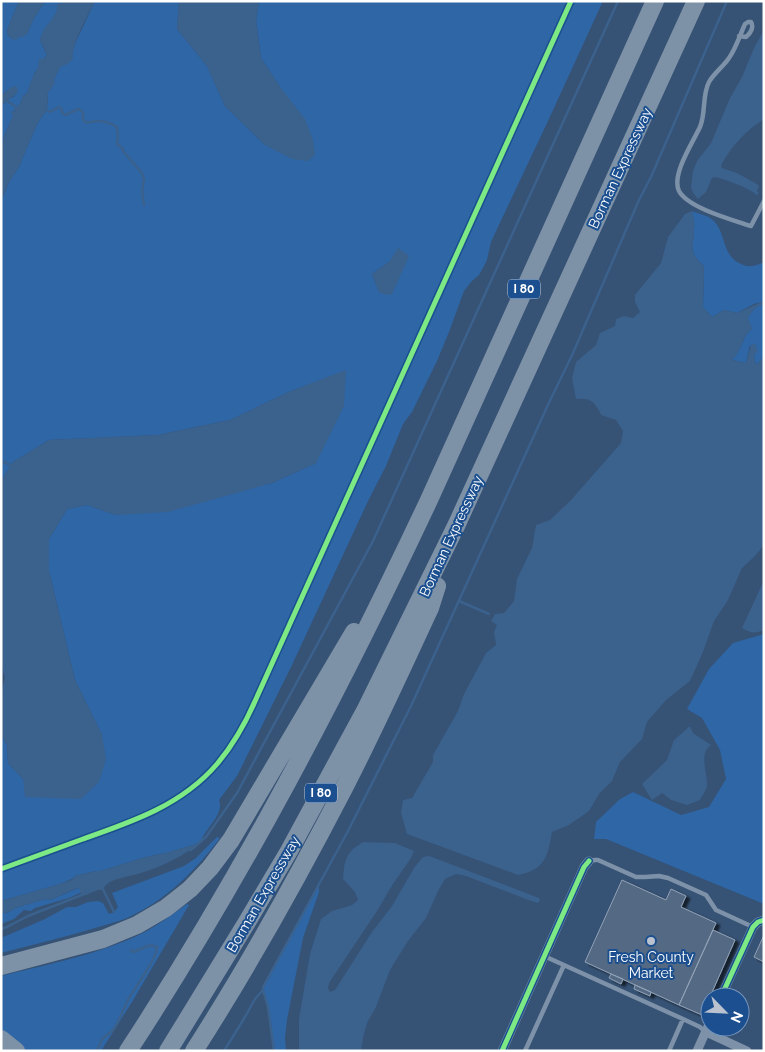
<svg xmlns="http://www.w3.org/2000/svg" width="765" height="1052" font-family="Raleway,sans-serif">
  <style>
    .green { fill: #2f66a5; fill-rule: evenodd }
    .water { fill: #3b618d }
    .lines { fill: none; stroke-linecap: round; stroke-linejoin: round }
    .stream { stroke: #3b618d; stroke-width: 2.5 }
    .building { fill: #526984; stroke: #92a2b6; filter: url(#shadow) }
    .lane { stroke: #7d92a8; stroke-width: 4.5 }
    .street { stroke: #7d92a8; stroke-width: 9 }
    .highway { stroke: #7e92a7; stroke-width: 18 }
    .cycleway-casing { stroke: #1b4f8f; stroke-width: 8 }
    .cycleway { stroke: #7ce984; stroke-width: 5 }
    .poi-dot { fill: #b9c2ce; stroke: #1b4f8f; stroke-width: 2 }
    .labels { text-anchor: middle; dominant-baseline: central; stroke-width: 4; stroke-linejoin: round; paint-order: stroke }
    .shield { fill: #1b4f8f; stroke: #bbcadd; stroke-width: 1 }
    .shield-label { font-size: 12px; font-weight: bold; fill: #fff }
    .street-label { font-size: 14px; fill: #fff; stroke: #1b4f8f }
    .poi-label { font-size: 14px; fill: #fff; stroke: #1b4f8f }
  </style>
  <defs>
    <filter id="shadow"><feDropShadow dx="4" dy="2.5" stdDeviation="1" flood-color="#0009"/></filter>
  </defs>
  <rect width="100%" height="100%" fill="#365274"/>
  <path class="green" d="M1 1H19L7 30 8 35 12 39 27 34 33 20 45 1H63C60 6 58 11 55 15 50 25 44 29 40 40L45 51 47 54 34 74 27 93 23 96 20 104 13 112V116L1 143V106L10 98 15 96 8 90 1 95Z
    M95 1H179L177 29 207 66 225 106 265 145 280 87 261 58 256 21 259 1H603L548 121 498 227 491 242 487 260 483 268 479 275 472 281 464 291 449 332 437 361 412 412 403 424 386 466 369 499 292 665 242 766 237 776 219 800C225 814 205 828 201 842L190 846 166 853 155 855 139 859 101 871H96L75 876 72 879 60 884 1 901V735L7 745 8 763 23 779 102 735 75 680 49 571V539L67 509 87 505 116 515 272 483 316 463 346 371 291 391 230 420 158 435 49 440 13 462 1 481V202L9 182 20 165 22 159 38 122 47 110 48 92 51 89 54 79 61 65 72 53 76 41ZM389 262 379 292 372 274Z
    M692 211C699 214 708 215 714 221 727 235 721 255 741 264 749 268 756 266 764 262L763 302 754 304 737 313 724 310 712 317 703 307 704 266C687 252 694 247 694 228 695 223 693 217 692 211Z
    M759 305H764V357L757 364 755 363 754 353 750 345 746 363 732 360C734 357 737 353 739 350 744 342 744 334 752 329L747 318 754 309Z
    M764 634V904L606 839H594L596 822 620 799 633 792 681 815 709 807 726 779 720 750 702 718 687 709 709 669 733 643Z
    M217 837 220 838C197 869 166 900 131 916 122 921 111 923 102 926 69 936 35 944 1 953V938L45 919 67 907H76L88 902 98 901 103 903 109 914 114 912 118 907 112 893 184 866 196 858Z
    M319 885V892L303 938 287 1020 285 1038 286 1051H274L268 1007 263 990V987Z
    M78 888 80 889V893L69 898 35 908 31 911 24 910 14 919 1 924V913C5 914 12 911 15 908L45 899 50 900Z
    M187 904 189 905 132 1002 101 1051H26L15 1040 1 1030V976C49 964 101 954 145 932 160 924 174 913 187 904Z"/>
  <path class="water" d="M19 1H45L33 20 27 34 22 37H19L16 40C10 39 8 36 7 30Z
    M63 1H95C88 16 71 43 73 59L66 65 61 66 54 79 55 83 51 89 48 92 47 110 38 122 22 159 20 165 9 182 1 202V143L13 116 10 111 13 112 15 111V108L20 104 23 96 27 93 32 78 38 68 39 59H44L47 54 40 40C40 39 43 32 43 31 49 21 58 16 57 4L59 2 61 5Z
    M179 1H259L256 21 261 58 280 87 305 119 313 140 315 155 308 161 292 159 265 145 225 106 207 66 177 29Z
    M764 30V119C744 132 733 145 721 165L722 168 737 173 757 184 759 186 757 191 759 193 757 195C747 187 727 180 715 177L712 178 706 192 698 199 693 193 691 187 693 171 697 161 711 143 730 98 742 77 754 48Z
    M14 86 17 87 18 92C13 97 6 100 1 106V95L8 90Z
    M692 211C693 217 695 222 694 228 694 247 687 252 704 266L703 307 712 317 724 310 737 313 764 301V305C755 305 752 312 748 318L752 329C744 334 744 341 739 350 738 353 735 357 732 360L746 363 751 345 755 343 758 352 754 354 755 363 757 364 764 357V545L755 556 742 568 728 600 714 621 703 652 690 681 666 700 647 722 642 739 620 762 612 781 599 794 589 811 569 825 552 832C548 856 545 870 518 875L407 834 401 813 403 800 412 798 433 762V755L458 711 464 694 486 653 496 645 494 632 497 625 491 621 495 614 504 613 514 601 517 579 532 548 536 525 550 520 571 500 621 443 623 431 616 420 601 415C595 402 591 398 576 399L572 378 576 362 596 345 600 333 615 326 616 319 624 316 633 318 640 312 635 302V295L661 263 668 237 685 214Z
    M398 248 409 256 392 294 386 295 379 292 372 274 389 262Z
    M346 370 344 406 316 463 272 483 168 512 116 515 87 505 67 509 49 539V571L75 680 102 735 106 759 99 782 81 799 25 797 23 779 8 763 7 745 1 735V695L5 677 1 665V481L13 462 49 440 158 435 230 420 291 391Z
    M764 580V630C755 634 750 633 742 628Z
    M690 726 693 733 711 745C698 754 708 773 707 786 706 791 702 796 700 800L687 805 671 800 662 793 652 800 642 784 667 760 674 740Z
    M201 842C183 856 162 867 141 873 132 876 114 878 107 884 105 886 104 888 102 890H98L86 895 80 893V889L77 888 50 900 45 899 15 908C12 911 5 914 1 913V901L60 884 72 880 75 876 96 871H101L139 859 155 855 166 853 190 846Z
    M363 842 395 843 414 851 411 858 393 884 377 911 329 983 328 988 330 992 335 990 372 932 392 906 414 868 423 857 429 856 440 860 539 898 540 901 538 903 531 901 466 876 456 874 445 879 438 891 426 918 408 941 390 970 376 1007 367 1023 363 1038 361 1051H299V1019L310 954 321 919 332 911 352 905 358 900 355 892 343 879C345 859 345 853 363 842Z"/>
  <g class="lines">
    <path class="stream" d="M7 101 12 104 16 107
      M45 109 50 112 59 107 62 109V113L65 115 78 109 83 112V119L85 122C90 123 92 121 97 121 104 121 111 123 117 127L118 137 117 144 123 149V151L142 173 144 180 142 191 144 205
      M1 461 13 466
      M1 464V466
      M459 601 489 614
      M188 850H191L206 837 237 793 373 541 618 1
      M102 887 114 912
      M1 929 7 927 28 916 87 893
      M96 1051C100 1047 100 1045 101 1041 103 1036 110 1034 113 1030 119 1022 122 1011 127 1002 134 988 156 961 157 947 149 942 141 950 133 952L131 950
      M224 1051 245 1017 255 999 263 990
      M274 1051 268 1007 263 990V987L348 831 411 706 547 407 573 353 639 200 651 177 727 1"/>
  </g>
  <path class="building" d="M622 880 666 900 671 889 686 896 681 907 716 923 679 1005 585 962Z
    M713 930 735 940 702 1015 679 1005Z
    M764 935V962L754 957Z
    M611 974 623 979 621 984 609 978Z
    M635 985 651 992 650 996 634 989Z"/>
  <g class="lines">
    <path class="lane" d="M739 36 746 37C751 33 754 27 751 22H748L745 24C740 35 736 48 729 58 723 67 714 73 709 82 702 95 706 113 700 127 693 142 671 175 679 191 688 208 733 220 751 226L764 201
      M589 861 595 860H598L636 877H645L659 876 668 878 706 895 716 910 753 927
      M544 956 683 1019 700 1027 705 1032
      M525 1051 564 965
      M669 1051 683 1019"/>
    <path class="street" d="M721 997 753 927 758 922 764 920
      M706 1032 747 1051
      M502 1051 584 867 589 861
      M697 1051 710 1022"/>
    <path class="highway" d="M1 966 103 939 137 925 166 908 190 889 210 868 231 840 354 632
      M1 1039 16 1051
      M128 1051C243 875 340 689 429 500L655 1
      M168 1051 247 922 289 851 366 709 456 526 696 1
      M194 1051C249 965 298 877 345 786 375 728 402 668 430 608L437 586"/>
    <g class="cycleway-casing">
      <path id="cycleway" d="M1 869C29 859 56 849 83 839 132 822 182 805 217 764 234 744 246 722 256 699L571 1
        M721 997 753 927 758 922 764 920
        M502 1051 584 867 589 861"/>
    </g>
    <use href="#cycleway" class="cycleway"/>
  </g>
  <circle class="poi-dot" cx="651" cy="941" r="5"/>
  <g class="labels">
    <g class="shield">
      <rect x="508" y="279.5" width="32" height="19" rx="4"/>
      <rect x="305" y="783.5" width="32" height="19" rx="4"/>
    </g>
    <g class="shield-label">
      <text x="524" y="289">I 80</text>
      <text x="321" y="793">I 80</text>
    </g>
    <g class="street-label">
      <text transform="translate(620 168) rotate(-65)">Borman Expressway</text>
      <text transform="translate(451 536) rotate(-65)">Borman Expressway</text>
      <text transform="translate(263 894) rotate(-60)">Borman Expressway</text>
    </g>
    <g class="poi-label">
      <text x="651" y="957">Fresh County<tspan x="651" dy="16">Market</tspan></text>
    </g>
  </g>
  <rect width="765" height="1052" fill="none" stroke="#ffffff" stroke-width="5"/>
  <g transform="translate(725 1012) rotate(114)"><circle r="24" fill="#1b4f8f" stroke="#7695bc"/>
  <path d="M0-4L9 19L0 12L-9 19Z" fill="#b9c2ce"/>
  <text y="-8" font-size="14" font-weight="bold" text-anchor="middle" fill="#ffffff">N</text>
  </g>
</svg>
